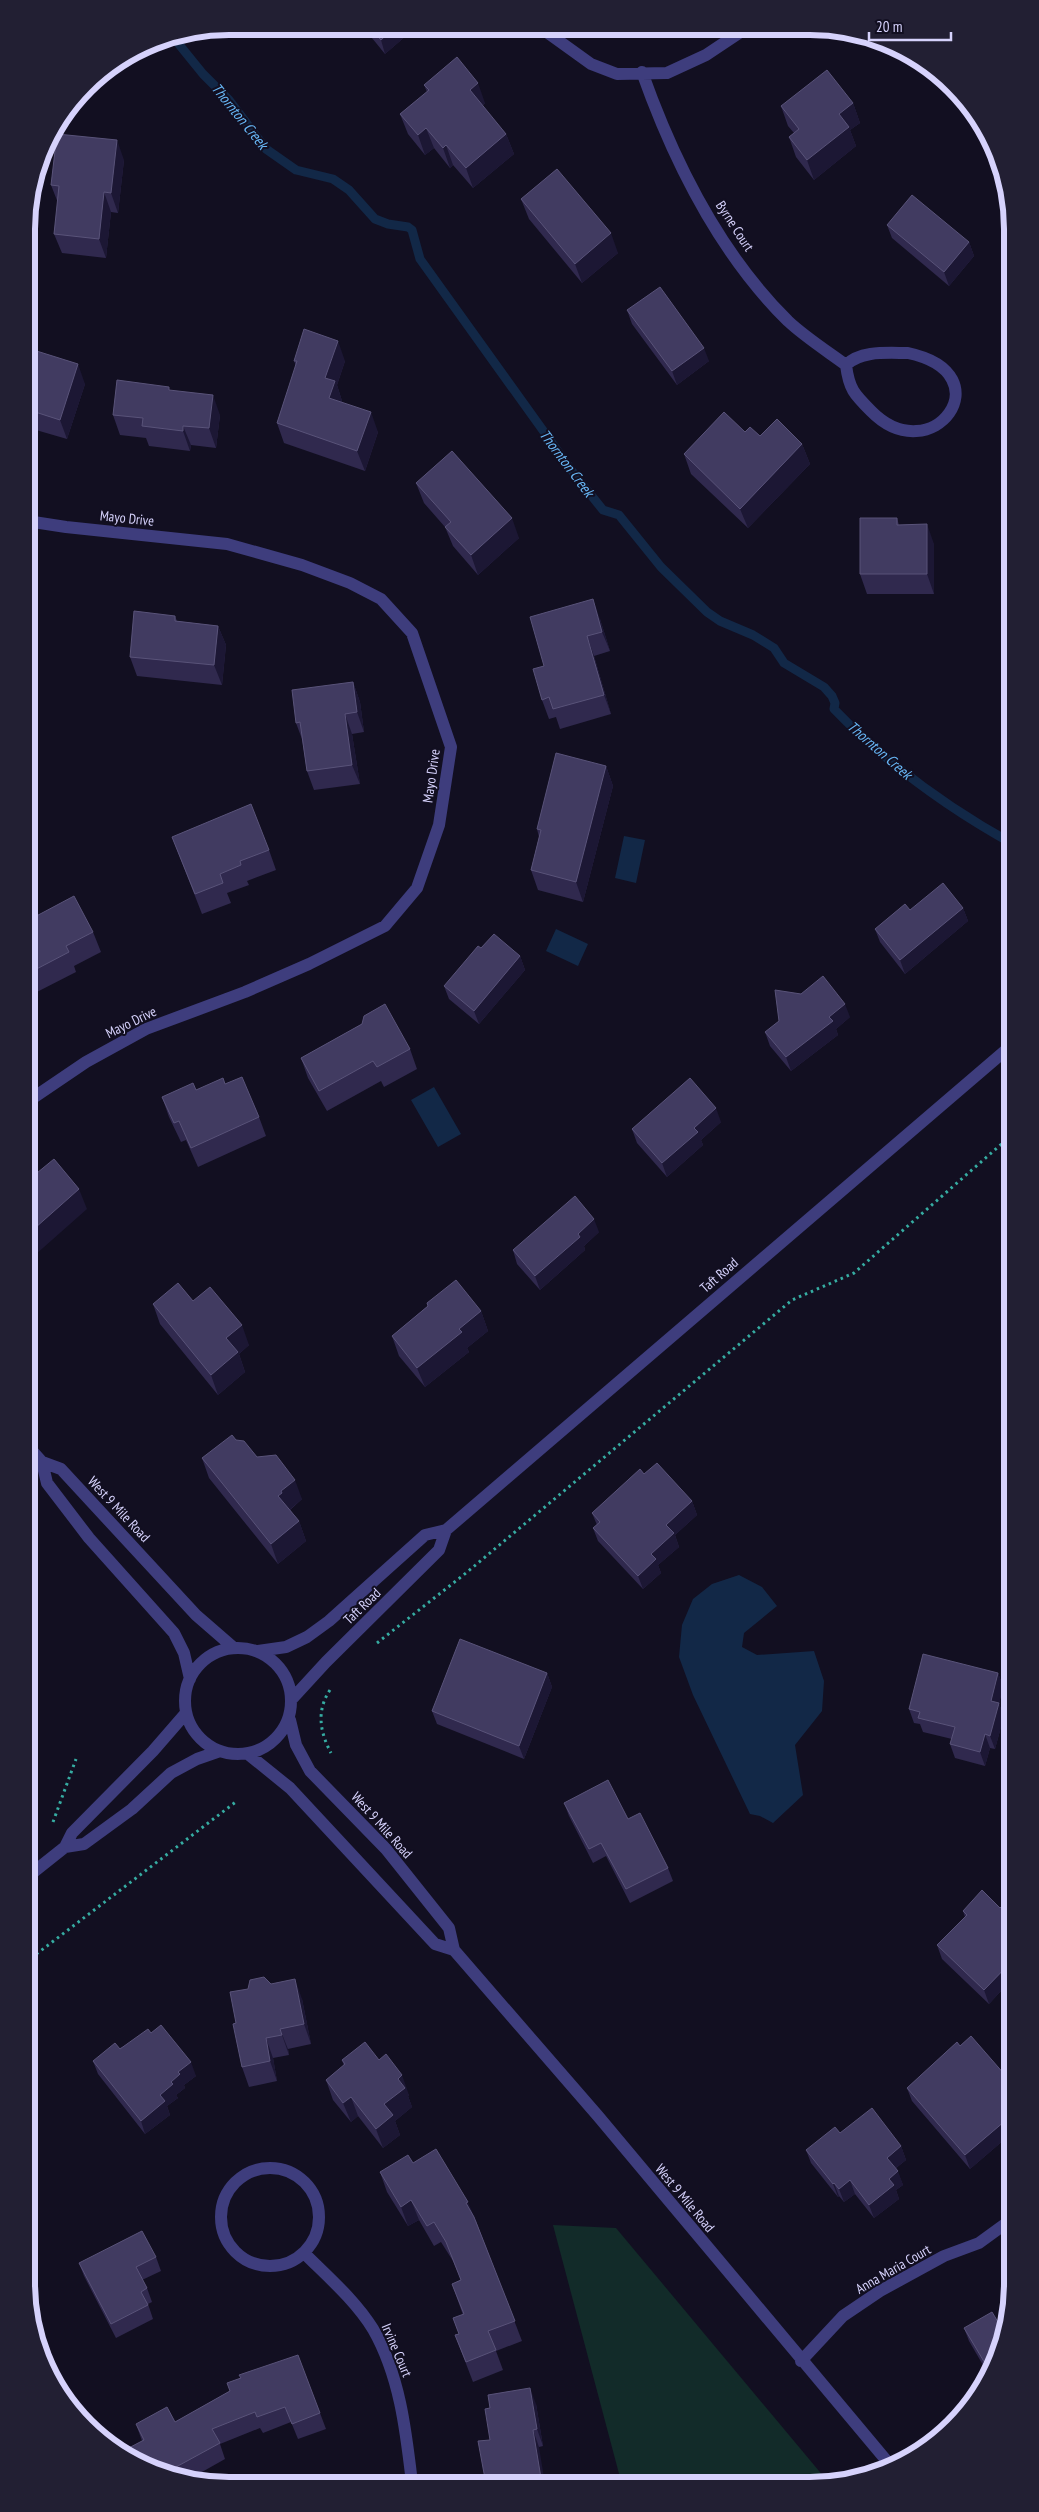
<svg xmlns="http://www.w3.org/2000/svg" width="1039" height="2512" font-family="'PT Sans Narrow',sans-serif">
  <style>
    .green { fill: #122b29 }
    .water { fill: #122847 }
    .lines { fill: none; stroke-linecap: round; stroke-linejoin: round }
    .stream { stroke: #122847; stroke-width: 9 }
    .path { stroke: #36aca2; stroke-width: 3; stroke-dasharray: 2.5 4; stroke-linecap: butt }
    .minor { stroke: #3e3d7d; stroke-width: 12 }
    .wall { fill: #30294e }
    .shaded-wall { fill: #1c1734 }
    .building { fill: #413b61; stroke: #595379 }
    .labels { text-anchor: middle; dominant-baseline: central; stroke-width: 4; stroke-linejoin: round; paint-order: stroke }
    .street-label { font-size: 14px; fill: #d6d2fc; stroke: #120f21 }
    .water-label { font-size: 15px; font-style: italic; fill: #67b6f5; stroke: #120f21 }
    .rim { fill: none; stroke: #d6d2fc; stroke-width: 6 }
  </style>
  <rect width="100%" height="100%" fill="#120f21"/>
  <path class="green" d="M553 2225 616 2228 829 2483 810 2486 622 2485Z"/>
  <path class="water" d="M624 836 645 840 636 883 615 878Z
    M556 929 588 944 578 966 546 951Z
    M434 1087 461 1134 438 1147 411 1100Z
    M739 1575 762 1587 777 1606 744 1633 742 1647 757 1655 814 1651 824 1681 822 1711 795 1745 803 1795 773 1823 760 1816 750 1814 693 1695 679 1657 682 1625 693 1599 712 1584Z"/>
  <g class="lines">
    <path class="stream" d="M173 37 203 74 229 100 266 149 296 170 333 179 349 190 375 219 388 224 408 227 412 230 420 259 575 475 603 510 619 515 661 567 707 612 720 621 753 635 774 648 784 663 824 687 832 696 835 703 834 709C886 763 948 808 1013 844"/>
    <path class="path" d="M377 1643 466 1573 792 1300 854 1273 1013 1134
      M330 1690C316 1711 320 1732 331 1753
      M53 1822 76 1759
      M26 1962 237 1801"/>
    <path class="minor" d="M541 28 591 64 617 74 667 73 706 55 745 29
      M642 72C674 162 720 254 788 321 805 337 827 351 846 365
      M908 353C1006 374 932 473 871 411 854 394 849 389 846 365 861 350 888 353 908 353Z
      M27 1102 86 1062 146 1029 245 992 309 964 385 926 417 888 439 825 451 747 412 633 381 599 350 583 302 565 227 544 66 527 27 521
      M26 1444 42 1462 61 1469 196 1615 234 1648
      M42 1462 47 1483 89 1538 174 1633 184 1653 190 1679
      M185 1701a53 53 0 1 1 106 0a53 53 0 1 1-106 0Z
      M258 1651 286 1647 307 1637 329 1621 425 1535 446 1530 1013 1044
      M292 1699 326 1662 439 1550 446 1530
      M290 1720 296 1745 310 1771 386 1849 449 1928 454 1950 598 2116 891 2466
      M248 1754 290 1788 435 1944 454 1950
      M65 1847 84 1844 132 1809 171 1773 197 1759 220 1751
      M26 1878 65 1847 72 1833 153 1751 186 1713
      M221 2217a49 49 0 1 1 98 0a49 49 0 1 1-98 0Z
      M304 2253C328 2277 355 2300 373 2329 400 2376 406 2431 412 2483
      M801 2361 843 2316 880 2291 944 2256 979 2243 1012 2219"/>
  </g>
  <path class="wall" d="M363 27H415V28L385 54Z
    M424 85 485 103 482 106 506 134 514 154 473 188 453 165 450 168 434 148 425 155 408 134 400 114 427 92Z
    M853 103 860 123 850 130 856 146 814 180 796 157 789 137 794 133 788 126 781 106Z
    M124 160 118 213 111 212 106 258 62 253 54 234 58 203 51 185Z
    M521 199 618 253 582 283 529 219Z
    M887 225 969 242 974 256 949 286 892 238Z
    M1013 262V295H1012L1004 275Z
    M627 310 709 361 677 385 632 324Z
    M27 348 85 384 67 439 36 430 34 436 27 434Z
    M294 361H345L337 385 342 401V402L378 432 365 471 284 443 277 423 296 366Z
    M171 391 220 415 216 448 191 445 190 451 149 446 146 438 120 435 113 415Z
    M745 432 760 436 802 444 810 464 748 528 691 474 684 454Z
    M1013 479V532H1011L1004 512Z
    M416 483 519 538 478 575 453 546 445 527 424 503Z
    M897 518 899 525 934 544V594H867L860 574Z
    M27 604H28L36 624 32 649 35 656 31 690H27Z
    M175 616 177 621 218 626 226 645 222 685 137 676 130 657Z
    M600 619 610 651 594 656 611 714 560 729 556 717 549 719 542 700 544 666Z
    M353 682 360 702 364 732 352 734 360 784 314 790 307 771 302 739 296 723Z
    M606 766 613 786 583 902 538 890 531 870 539 837 537 829Z
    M172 837 269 850 276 870 247 881 249 885 227 893 231 903 202 914Z
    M963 908 968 921 905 974 880 942 875 929Z
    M27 921 93 932 101 952 74 966 76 972 33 994 27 981Z
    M481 948 520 956 525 970 479 1024 449 999 444 986Z
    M850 1017 836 1029 838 1035 791 1071 770 1046 765 1032Z
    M362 1024 410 1049 417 1069 384 1087 381 1081 327 1111 308 1078 301 1058Z
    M225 1084 259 1117 266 1136 198 1167 186 1140 181 1142 169 1117 162 1097Z
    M721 1122 701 1140 703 1145 667 1177 637 1143 632 1129Z
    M599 1232 584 1246 585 1250 540 1290 517 1264 513 1250Z
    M193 1301 249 1345 239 1354 245 1372 218 1395 160 1324 153 1304Z
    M427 1303 481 1311 488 1331 467 1348 469 1352 425 1387 399 1356 392 1336 428 1306Z
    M236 1440 257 1457 302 1499 290 1510 299 1521 306 1541 278 1564 209 1478 202 1458Z
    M644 1474 692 1501 697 1515 675 1535 679 1547 658 1565 661 1573 643 1589 598 1541 593 1528 597 1525 592 1513Z
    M547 1673 552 1687 524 1759 437 1724 432 1711Z
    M998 1673 1003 1686 999 1704 1004 1716 995 1749 990 1748 985 1766 955 1758 950 1744 952 1739 923 1732 920 1724 914 1723 909 1709Z
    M564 1803 668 1868 673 1881 630 1903 606 1856 593 1863 569 1816Z
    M1012 1902V1979L989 2004 942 1959 937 1945 965 1917 963 1911 1008 1907Z
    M271 1984 302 1999 311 2044 288 2049 289 2055 273 2058 277 2081 249 2087 242 2067 236 2023Z
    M151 2033 196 2076 184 2085 185 2088 176 2095 178 2098 167 2106 170 2115 145 2134 98 2074 93 2061Z
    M960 2046 1012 2083V2133L970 2169 912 2101 907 2088Z
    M342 2060H379L409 2095 408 2096 412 2107 395 2121 400 2135 383 2148 358 2116 351 2122 333 2100 326 2080 344 2066Z
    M840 2133 901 2146 906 2160 896 2168 903 2185 896 2190 899 2199 874 2218 855 2194 844 2202 839 2196 838 2197 811 2163 806 2150Z
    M413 2163 476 2221 522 2341 496 2351 503 2370 473 2382 455 2335 459 2334 453 2318 463 2315 452 2284 461 2280 453 2261 441 2242 434 2246 419 2220 408 2226 387 2192 380 2172Z
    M156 2257 161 2271 142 2280 147 2288 152 2302 148 2304 153 2319 116 2338 84 2276 79 2263Z
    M964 2328 997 2360 981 2386 978 2377 987 2372 969 2341Z
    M230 2391 320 2413 326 2429 298 2439 291 2422 263 2433 260 2428 220 2444 225 2459 186 2481 139 2465 142 2441 136 2424 175 2422Z
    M536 2404 543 2446 539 2447 490 2440Z"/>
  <path class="shaded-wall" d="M395 27 415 28 385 54 381 40Z
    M478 83 485 103 477 110 470 90Z
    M853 103 860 123 850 130 856 146 814 180 807 160 839 114Z
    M426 128 434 148 425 155 418 135Z
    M506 134 514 154 473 188 466 168Z
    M117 140 124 160 118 213 111 193Z
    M446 145 453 165 450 168 443 148Z
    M104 192 111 212 106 258 99 239Z
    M611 233 618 253 582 283 575 264Z
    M969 242 974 256 949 286 944 272Z
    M338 341 345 361 337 385 342 401 336 418 329 398 325 378Z
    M704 348 709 361 677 385 672 371Z
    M78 364 85 384 67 439 60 420Z
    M213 395 220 415 216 448 209 428Z
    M29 410 36 430 34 436 27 416Z
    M371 412 378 432 365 471 357 451Z
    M183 426 191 445 190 451 183 431Z
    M802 444 810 464 748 528 740 509Z
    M512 518 519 538 478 575 471 555Z
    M927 524 934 544V594L927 574Z
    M593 599 600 619 610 651 602 632Z
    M28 604 36 624 32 649 35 656 31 690 27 680V618Z
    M218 626 226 645 222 685 214 665Z
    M587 636 594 656 611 714 604 695Z
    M353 682 360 702 364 732 357 712Z
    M345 714 352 734 360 784 352 765Z
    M606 766 613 786 583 902 576 882Z
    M963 908 968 921 905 974 900 960Z
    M520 956 525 970 479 1024 474 1011Z
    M845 1004 850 1017 836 1029 838 1035 791 1071 786 1057 829 1017Z
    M716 1108 721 1122 701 1140 703 1145 667 1177 662 1163 694 1128Z
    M79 1189 87 1209 26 1263V1236Z
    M594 1219 599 1232 584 1246 585 1250 540 1290 535 1276 578 1234Z
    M481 1311 488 1331 467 1348 469 1352 425 1387 417 1368 459 1329Z
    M242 1325 249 1345 239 1354 245 1372 218 1395 211 1375 226 1338Z
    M295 1480 302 1499 288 1511 278 1496 281 1491Z
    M692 1501 697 1515 675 1535 679 1547 658 1565 661 1573 643 1589 638 1576 651 1554 666 1525Z
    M299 1521 306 1541 278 1564 271 1544Z
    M547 1673 552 1687 524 1759 519 1746Z
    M998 1673 1003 1686 999 1704 1004 1716 995 1749 990 1736 991 1701Z
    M985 1734 990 1748 985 1766 980 1752Z
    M1012 1961V1979L989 2004 984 1990Z
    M295 1979 302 1999 311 2044 304 2024Z
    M280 2029 288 2049 289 2055 282 2035Z
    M266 2038 273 2058 277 2081 270 2061Z
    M191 2062 196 2076 184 2085 185 2088 176 2095 178 2098 167 2106 170 2115 145 2134 141 2121 178 2072Z
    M402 2075 409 2095 408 2096 412 2107 395 2121 400 2135 383 2148 376 2129 384 2104 398 2079Z
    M351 2097 358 2116 351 2122 343 2103Z
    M1012 2115V2133L970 2169 965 2155Z
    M901 2146 906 2160 892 2171 887 2158Z
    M898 2171 903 2185 896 2190 899 2199 874 2218 869 2205 889 2179Z
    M850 2180 855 2194 844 2202 839 2189Z
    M834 2183 839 2196 838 2197 833 2184Z
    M411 2200 419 2220 408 2226 401 2207Z
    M468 2202 476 2221 466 2203Z
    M530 2388 536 2404 543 2446 537 2429Z
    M533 2430 539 2447 545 2484H542Z"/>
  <path class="building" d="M369 27H395L381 40Z
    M457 57 478 83 470 90 506 134 466 168 446 145 443 148 426 128 418 135 400 114 429 90 424 85Z
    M827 70 853 103 839 114 849 127 807 160 789 137 799 129 781 106Z
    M57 134 117 140 111 193 104 192 99 239 54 234 59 186 51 185Z
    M557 169 611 233 575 264 521 199Z
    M912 195 969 242 944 272 887 225Z
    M1013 262V280L1004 275Z
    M660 287 704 348 672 371 627 310Z
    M304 329 338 341 325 378 335 381 329 398 371 412 357 451 277 423 297 361H294Z
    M27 348 78 364 60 420 29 410 27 416Z
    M117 380 169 387V390L213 395 209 428 183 426V431L142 426 143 418 113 415Z
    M724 412 745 432 750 427 760 436 777 419 802 444 740 509 684 454Z
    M452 451 512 518 471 555 445 527 451 522 416 483Z
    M1013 479V515L1004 512Z
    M860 518H897V525L927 524V574H860Z
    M593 599 602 632 587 636 604 695 553 709 549 697 542 700 533 669 544 666 530 617Z
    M27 604H28L27 618Z
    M134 611 175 616V621L218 626 214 665 130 657Z
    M353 682 357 712 345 714 352 765 307 771 300 722 296 723 292 690Z
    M556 753 606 766 576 882 531 870 541 830 537 829Z
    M251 804 269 850 240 861 241 865 220 874 223 883 195 894 172 837Z
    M943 883 963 908 900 960 875 929 905 904 910 910Z
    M74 896 93 932 66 946 69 952 27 974V921Z
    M494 934 520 956 474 1011 444 986 478 946 481 948Z
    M823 976 845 1004 829 1017 833 1021 786 1057 765 1032 779 1021 775 990 801 994Z
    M385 1004 410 1049 377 1067 373 1061 319 1091 301 1058 362 1024 364 1016Z
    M242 1077 259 1117 191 1148 179 1121 174 1123 162 1097 193 1083 196 1090 223 1078 225 1084Z
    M690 1078 716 1108 694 1128 698 1132 662 1163 632 1129Z
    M54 1159 79 1189 26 1236V1182Z
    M575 1196 594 1219 578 1234 580 1237 535 1276 513 1250Z
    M456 1280 481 1311 459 1329 462 1332 417 1368 392 1336 428 1306 427 1303Z
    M178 1283 193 1301 210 1287 242 1325 226 1338 238 1352 211 1375 153 1304Z
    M232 1435 236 1440 244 1441 257 1457 276 1455 295 1480 281 1491 282 1493 278 1496 299 1521 271 1544 202 1458Z
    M657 1463 692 1501 666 1525 674 1533 651 1554 656 1559 638 1576 593 1528 600 1522 592 1513 640 1469 644 1474Z
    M460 1639 547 1673 519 1746 432 1711Z
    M923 1654 998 1673 991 1701 999 1703 990 1736 985 1734 980 1752 950 1744 955 1727 918 1718 920 1712 909 1709Z
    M608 1780 628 1819 640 1813 668 1868 626 1889 601 1843 589 1849 564 1803Z
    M982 1890 1000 1908 1004 1904 1008 1907 1012 1902V1961L984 1990 937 1945 967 1915 963 1911Z
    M264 1977 271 1984 295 1979 304 2024 280 2029 282 2035 266 2038 270 2061 242 2067 233 2024 236 2023 230 1992 248 1989 250 1980Z
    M161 2025 191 2062 178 2072 180 2074 171 2082 173 2084 160 2095 165 2101 141 2121 93 2061 115 2043 120 2049 148 2029 151 2033Z
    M971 2036 1012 2083V2115L965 2155 907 2088 957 2042 960 2046Z
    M365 2042 379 2060 386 2054 402 2075 398 2079 405 2088 384 2104 393 2115 376 2129 351 2097 343 2103 326 2080 345 2064 342 2060Z
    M872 2108 901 2146 887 2158 898 2171 889 2179 894 2185 869 2205 850 2180 839 2189 834 2183 833 2184 806 2150 835 2127 840 2133Z
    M436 2149 468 2202 466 2203 474 2217 515 2321 488 2331 496 2350 466 2362 455 2335 459 2334 453 2318 464 2314 452 2284 461 2280 446 2242 434 2222 427 2226 411 2200 401 2207 380 2172 408 2155 413 2163Z
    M142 2231 156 2257 136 2267 147 2288 141 2292 148 2305 111 2324 79 2263Z
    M992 2312 1004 2332 997 2360 982 2385 978 2377 989 2370 964 2328Z
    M298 2355 320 2413 292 2424 285 2407 257 2417 255 2412 212 2429 220 2443 165 2473 139 2465 121 2452 144 2440 136 2424 167 2407 175 2422 230 2391 227 2383 241 2378 239 2375Z
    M530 2388 537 2429 533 2430 542 2484H486L478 2441 490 2440 485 2409 490 2408 488 2395Z"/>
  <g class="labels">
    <g class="street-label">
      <text transform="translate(735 226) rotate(57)">Byrne Court</text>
      <text transform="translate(127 518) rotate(6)">Mayo Drive</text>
      <text transform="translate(431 776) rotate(-82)">Mayo Drive</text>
      <text transform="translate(131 1022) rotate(-26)">Mayo Drive</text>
      <text transform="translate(719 1275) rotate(-41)">Taft Road</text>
      <text transform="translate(119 1509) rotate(47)">West 9 Mile Road</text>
      <text transform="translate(362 1606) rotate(-44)">Taft Road</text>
      <text transform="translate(382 1825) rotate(48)">West 9 Mile Road</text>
      <text transform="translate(685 2198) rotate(50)">West 9 Mile Road</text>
      <text transform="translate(893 2269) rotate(-30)">Anna Maria Court</text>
      <text transform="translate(397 2350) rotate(67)">Irvine Court</text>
    </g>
    <g class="water-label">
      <text transform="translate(240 116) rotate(51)">Thornton Creek</text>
      <text transform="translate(567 463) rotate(53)">Thornton Creek</text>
      <text transform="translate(880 750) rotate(41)">Thornton Creek</text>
    </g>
  </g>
  <path d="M0 0H1039V2512H0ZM229 35H810A194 194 0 0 1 1004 229V2283A194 194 0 0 1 810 2477H229A194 194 0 0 1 35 2283V229A194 194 0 0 1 229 35Z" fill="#221f33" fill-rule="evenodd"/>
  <path class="rim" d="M229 35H810A194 194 0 0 1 1004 229V2283A194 194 0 0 1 810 2477H229A194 194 0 0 1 35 2283V229A194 194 0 0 1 229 35Z"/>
  <path d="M869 32v8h82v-8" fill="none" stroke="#d6d2fc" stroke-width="2.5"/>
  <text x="876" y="32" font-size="15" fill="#d6d2fc" stroke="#120f21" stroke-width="4" paint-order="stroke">20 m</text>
</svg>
